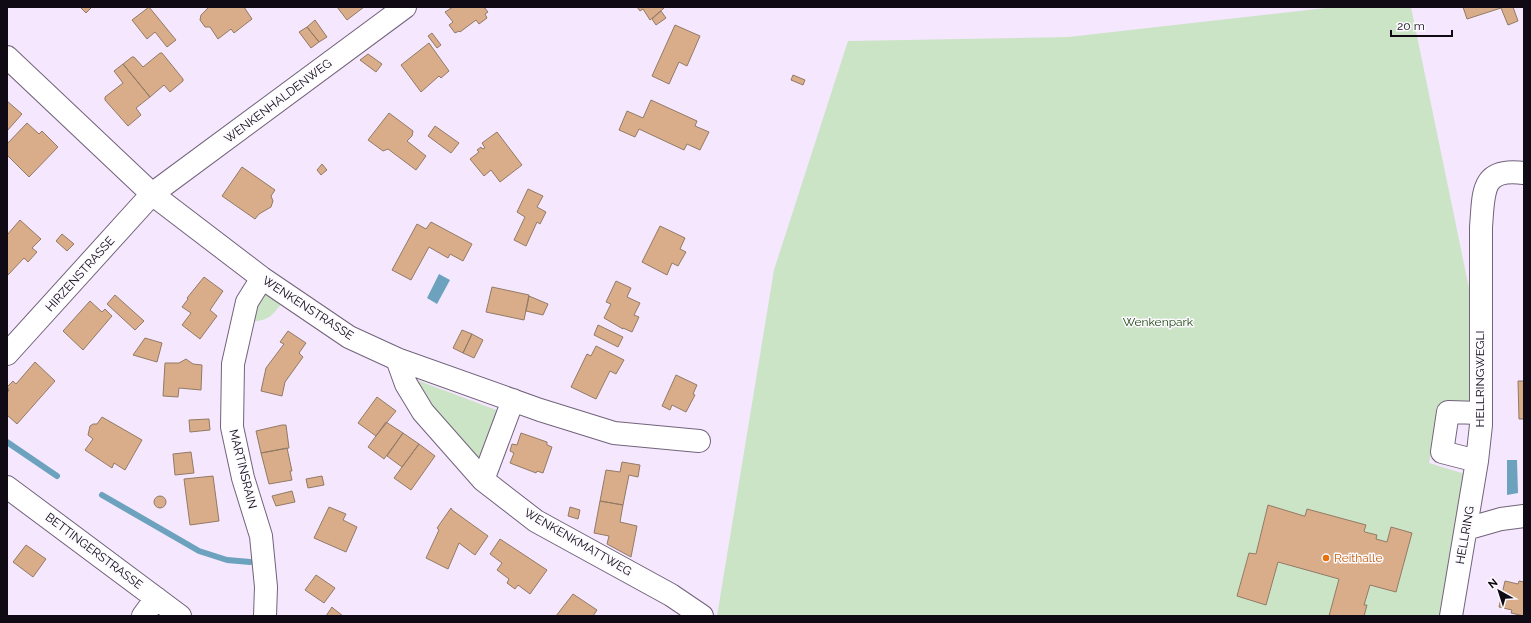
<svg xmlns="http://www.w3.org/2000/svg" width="1531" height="623" font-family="Raleway,sans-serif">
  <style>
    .green { fill: #cce4c6 }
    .water { fill: #6da2bf }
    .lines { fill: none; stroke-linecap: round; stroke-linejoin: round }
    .stream { stroke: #6da2bf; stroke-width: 6 }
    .building { fill: #d9ad89; stroke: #927a66 }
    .minor-casing { stroke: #72637b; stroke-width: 24 }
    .minor { stroke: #fff; stroke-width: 22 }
    .food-dot { fill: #e8710a; stroke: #fcf9ff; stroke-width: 1.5 }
    .labels { text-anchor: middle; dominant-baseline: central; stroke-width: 3; stroke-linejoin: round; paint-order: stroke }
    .street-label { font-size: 12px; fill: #0f0a13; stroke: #fcf9ff }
    .park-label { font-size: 12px; fill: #1f4b11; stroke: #fcf9ff }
    .food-label { font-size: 12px; fill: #c56008; stroke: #fcf9ff; text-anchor: start }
  </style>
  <rect width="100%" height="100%" fill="#f5e7fe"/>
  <path class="green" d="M1335 7H1411L1470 293 1486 406 1469 401 1441 403 1429 463 1465 474 1439 616H717L774 270 848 41 1068 37Z
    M262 278 288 295C270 318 272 321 242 322Z
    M414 379 499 411 486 457 477 460 440 424Z"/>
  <path class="water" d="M439 274 450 280 437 304 427 298Z
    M1507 460H1517L1518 493 1507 495Z"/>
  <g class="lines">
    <path class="stream" d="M7 442 57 476
      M102 495 199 551 227 560 250 562"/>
  </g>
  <path class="building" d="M80 7H92L86 13Z
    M149 7 176 40 167 47 155 32 147 39 132 20Z
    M209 7H244L252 19 234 33 231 29 218 39 210 27H205L200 20 201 15Z
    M337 7H364L347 20Z
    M453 7H484L488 12 485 14 487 18 479 24 476 20 460 32 459 31 455 33 449 25 453 22 445 12Z
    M637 7H663L664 8 650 20 643 9 640 11Z
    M1463 7H1513L1518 21 1508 25 1501 8 1467 19Z
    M661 11 666 18 656 25 652 19Z
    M315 20 327 37 319 42 307 27Z
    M675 25 700 36 687 66 679 62 669 84 652 76Z
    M307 27 319 42 311 48 299 32Z
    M432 33 441 45 437 48 428 36Z
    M429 43 449 71 441 78 439 76 421 92 401 65Z
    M160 53H162L183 79V81L170 92 164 85 150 97 123 64 132 57H134L143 67Z
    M368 54 382 64 376 72 360 60Z
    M123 64 150 97 136 108 141 115 128 126 105 100V97L123 83 114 71Z
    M793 75 805 80 803 85 791 80Z
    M651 100 697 121 695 126 709 132 700 150 687 144 684 150 639 129 635 137 619 130 627 111 643 118Z
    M7 101 22 114 7 131Z
    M389 113 413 131 412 136 407 141 426 156 416 170 388 149 383 151 368 140Z
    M27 123 39 134 42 131 58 147 29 177 7 155V144Z
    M435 126 459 143 451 153 428 136Z
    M497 132 522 165 500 182 491 170 484 176 470 159 479 152 477 150 481 147 482 149 485 148 482 143Z
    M322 164 327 170 321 175 317 170Z
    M242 167 275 190 271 196 273 201 271 207 259 214 255 219 222 196Z
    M528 189 543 196 537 207 546 212 540 224 537 222 526 246 514 240 525 217 517 212Z
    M20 220 41 239 32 248 37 252 28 262 24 258 7 276V235Z
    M431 222 472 244 463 261 450 254 448 258 429 247 411 280 392 270 417 224 426 229Z
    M660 226 685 238 680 249 686 252 678 266 672 263 667 275 642 262Z
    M62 234 74 244 67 251 56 241Z
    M204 277 223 291 210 310 217 316 200 339 182 325 191 313 182 307 188 299 187 298Z
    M616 281 631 288 627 297 640 303 634 315 639 317 632 332 623 328V329L604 318 611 304 606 302Z
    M492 287 529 295 524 320 486 312Z
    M115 295 144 321 135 330 107 304Z
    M529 296 548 304 543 315 526 311Z
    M90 301 102 312 105 309 112 316 83 350 63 331Z
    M598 325 623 337 618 347 594 335Z
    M462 330 472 334 463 353 453 348Z
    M288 331 306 343 299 353 303 357 285 382 282 396 261 391 266 368 284 344 280 342Z
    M472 334 483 340 474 358 463 353Z
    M145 338 162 343 157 362 133 355Z
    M596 346 624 360 616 374 610 371 596 399 571 387 587 354 591 356Z
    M186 359 193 364 202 365 201 390 179 388 178 397 163 396 165 363H179Z
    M35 362 55 381 17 424 7 415V393L9 390 7 387 13 381 16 384Z
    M676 375 697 385 693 394 695 395 686 412 672 405 670 410 662 406Z
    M1518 381H1524V419H1519Z
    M377 397 396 411 376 436 358 423Z
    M102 417 142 440 125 470 114 463 112 468 85 450 93 439 88 435 90 426 93 424H97Z
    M209 419 210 430 190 432 189 420Z
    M386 422 403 433 384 459 368 447Z
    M282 425H286L289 448 261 453 256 431Z
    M403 433 419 444 402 467 387 456Z
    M521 433 547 442V445L552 447 543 473 537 471 536 473 510 463 514 453 510 451 512 444 517 445Z
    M419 444 435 456 411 490 394 478Z
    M287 448 292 471H290L292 480 269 484 261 453Z
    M191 452 194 473 175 475 173 454Z
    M622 462 640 465 638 477 629 475 623 505 600 501 606 470 620 472Z
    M213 476 219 521 190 525 184 479Z
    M322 476 324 485 308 488 306 479Z
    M292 491 295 502 276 506 272 496Z
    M154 502a6 6 0 1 1 12 0a6 6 0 1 1-12 0Z
    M600 501 623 505 620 522 637 526 631 557 607 544 609 536 594 533Z
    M1268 505 1304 516H1305L1307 509 1366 525 1364 531 1365 532 1377 535 1376 539 1387 542 1391 527 1412 533 1396 592 1370 585 1364 605H1367L1364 616H1329L1339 579 1278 562 1266 605 1237 596 1249 553 1256 554Z
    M329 507 346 514 343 520 357 527 346 552 314 538Z
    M570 507 580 510 578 519 568 516Z
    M451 508 452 510 488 536 475 555 459 543 448 569 426 558 439 530 437 528Z
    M500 539 547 570 530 594 518 585 515 589 507 583 509 579 497 570 502 563 490 554Z
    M26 545 46 559 33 577 13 562Z
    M316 575 335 588 324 603 305 590Z
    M1505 581 1518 584 1519 581 1524 582V616L1511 613 1512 610 1499 607Z
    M573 594 597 610 593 616H556Z
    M332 607 334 609 343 616H326Z"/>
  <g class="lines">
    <g class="minor-casing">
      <path id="minor" d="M7 57 152 194 262 278 349 337 397 359 540 410 614 433 699 441
        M262 278 247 302 233 364 232 427 243 478 261 536 266 587 265 616
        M7 354 152 194 405 7
        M397 359 406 384 423 412 483 480 536 521 671 595 702 616
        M1477 461 1442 452 1448 412 1481 413
        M483 480 513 400
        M7 487 180 616
        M1466 529 1501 519 1524 516
        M143 616 156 598
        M1451 616 1477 461 1481 425V227C1484 193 1480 167 1524 173"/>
    </g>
    <use href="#minor" class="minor"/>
  </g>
  <circle class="food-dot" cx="1326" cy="558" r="4"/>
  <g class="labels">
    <g class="street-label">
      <text transform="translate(278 101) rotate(-37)">WENKENHALDENWEG</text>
      <text transform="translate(80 274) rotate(-48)">HIRZENSTRASSE</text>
      <text transform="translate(308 308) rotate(33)">WENKENSTRASSE</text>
      <text transform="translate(1480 379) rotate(-90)">HELLRINGWEGLI</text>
      <text transform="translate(243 469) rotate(76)">MARTINSRAIN</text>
      <text transform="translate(1465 535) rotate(-80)">HELLRING</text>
      <text transform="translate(578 542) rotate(30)">WENKENKMATTWEG</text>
      <text transform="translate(94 551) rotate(37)">BETTINGERSTRASSE</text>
    </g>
    <g class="park-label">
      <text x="1158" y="322">Wenkenpark</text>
    </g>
    <g class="food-label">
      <text x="1334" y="558">Reithalle</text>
    </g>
  </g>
  <rect width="1531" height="623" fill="none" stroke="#0f0a13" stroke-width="16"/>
  <g transform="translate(1499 591) rotate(321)" stroke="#fcf9ff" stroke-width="3" paint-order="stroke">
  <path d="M0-3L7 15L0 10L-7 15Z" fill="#0f0a13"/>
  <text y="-6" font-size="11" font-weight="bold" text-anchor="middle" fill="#0f0a13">N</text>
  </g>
  <path d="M1391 30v6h61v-6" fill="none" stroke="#0f0a13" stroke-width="2"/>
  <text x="1397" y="30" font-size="12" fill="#0f0a13" stroke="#fcf9ff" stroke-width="3" paint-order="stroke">20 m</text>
</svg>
